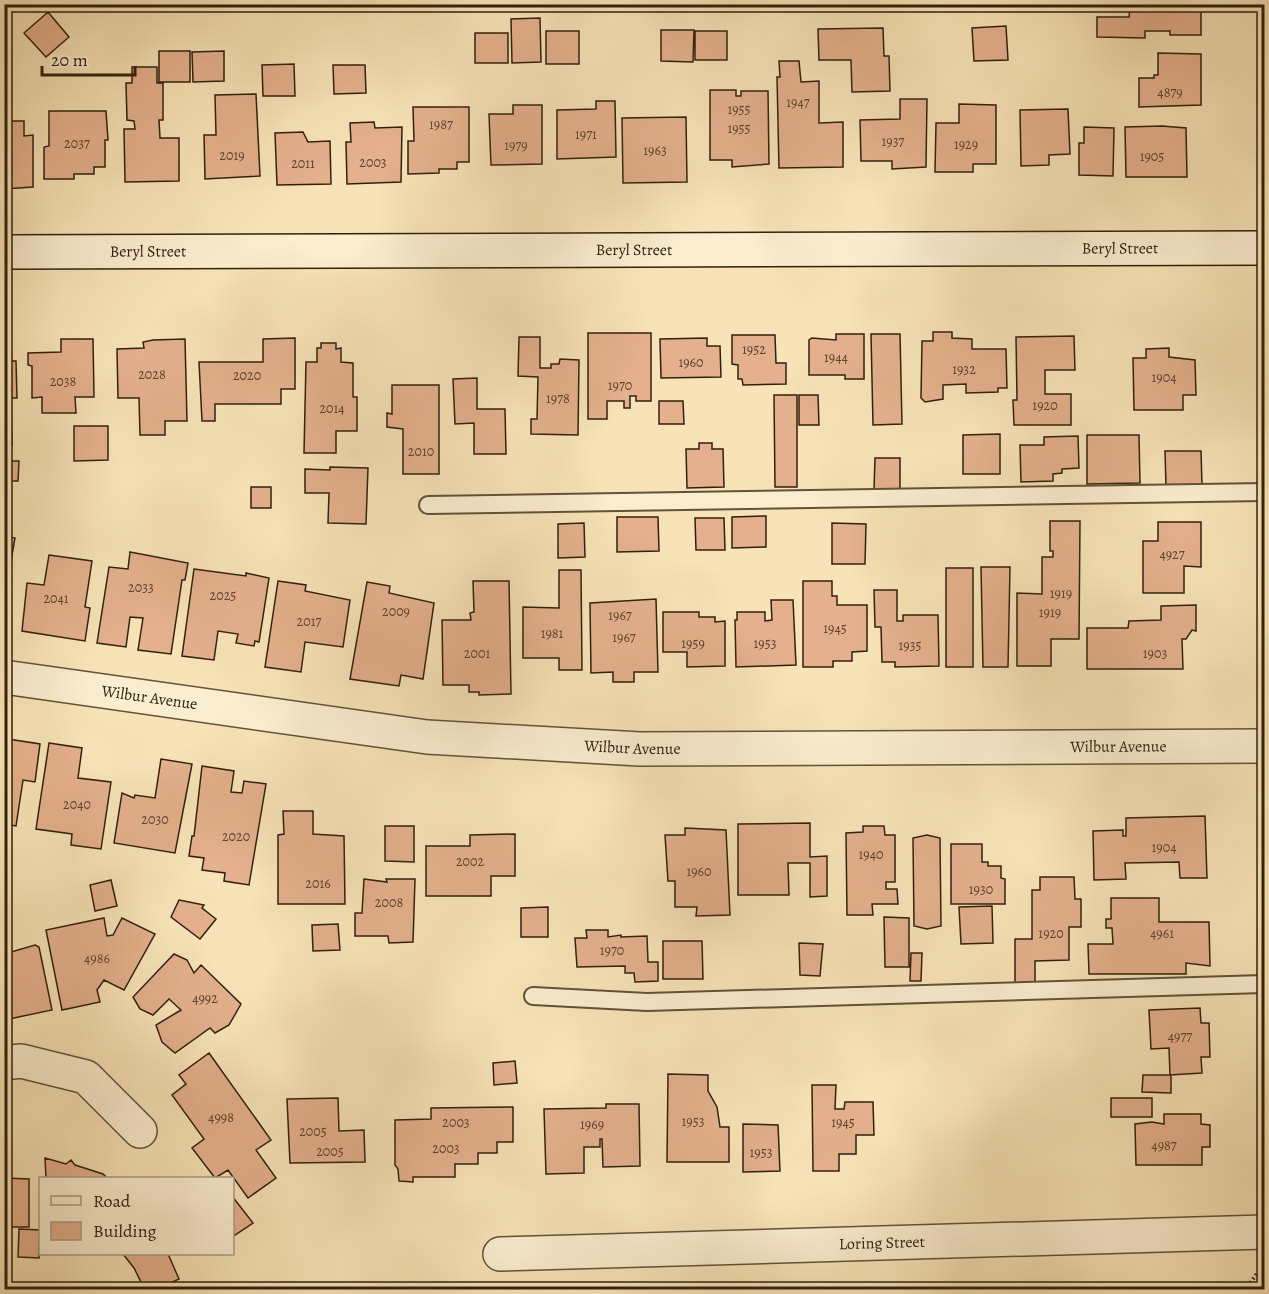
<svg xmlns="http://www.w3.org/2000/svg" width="1269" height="1294" font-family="Alegreya,serif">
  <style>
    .building { fill: #e4b08d; stroke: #31210c; stroke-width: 1.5 }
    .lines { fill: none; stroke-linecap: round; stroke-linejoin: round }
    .lane-casing { stroke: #625237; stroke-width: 20 }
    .street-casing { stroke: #625237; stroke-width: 36 }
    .secondary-casing { stroke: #31210c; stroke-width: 36 }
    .path { stroke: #31210c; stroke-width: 4; stroke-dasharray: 1.5 3; stroke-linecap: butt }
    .lane { stroke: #faedd0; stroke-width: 16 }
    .street { stroke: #faedd0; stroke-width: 33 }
    .secondary { stroke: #faedd0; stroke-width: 33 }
    .labels { text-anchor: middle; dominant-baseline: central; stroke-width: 6; stroke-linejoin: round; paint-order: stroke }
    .number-label { font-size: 14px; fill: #5e452c }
    .street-label { font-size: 16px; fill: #31210c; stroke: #faedd0 }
  </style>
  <rect width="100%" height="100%" fill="#f7e3b7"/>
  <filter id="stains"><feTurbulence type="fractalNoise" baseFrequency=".00333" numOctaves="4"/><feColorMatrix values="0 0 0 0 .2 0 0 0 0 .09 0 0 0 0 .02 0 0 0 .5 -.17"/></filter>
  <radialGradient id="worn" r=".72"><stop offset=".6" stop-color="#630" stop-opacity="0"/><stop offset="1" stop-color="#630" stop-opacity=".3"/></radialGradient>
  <path class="building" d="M1134 4H1197L1201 7V35H1170V31H1145V38L1097 37V17H1129L1130 8H1134Z
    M48 12 69 37 46 57 24 33Z
    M540 18 541 62 512 63 511 19Z
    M1006 26 1008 60 974 61 972 28Z
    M883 28 884 56H889L890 91 852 92 851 60H819L818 29Z
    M661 30H694L693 62 661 61Z
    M546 31H579V64H546Z
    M695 31H727V60H695Z
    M475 33H508V63H475Z
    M159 51H190V82H159Z
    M224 51V81L193 82 192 52Z
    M1158 53 1201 54V105L1139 107V78H1154V75H1158Z
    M779 61H799L801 82 819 81V123L843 122V167L779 168 777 77H780Z
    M294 64 295 96H263L262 65Z
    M333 65H365L366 93 334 94Z
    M132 67H157V83H163V120H159L160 138H179V181L125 182 124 129H135L134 121 127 120 126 83H132Z
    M710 90H736V96H741V91H768L769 164 732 167V160H710Z
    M256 94 260 176 205 179 204 135H216L215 95Z
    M900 99H927L926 167 892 169V161H861L860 120 900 119Z
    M596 101H615L616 157 557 159V110L596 109Z
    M959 104 996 105V164H973V172H935L936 123H959Z
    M513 105H542V164L491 165 489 114H513Z
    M413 107H469V162H457V169H439V173L408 174V141H414Z
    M1068 109 1070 154 1049 155V165L1021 166 1020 110Z
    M49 111H106L108 140H105V167H94V174H74V179H44V147L49 146Z
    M686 117 687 182 623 183 622 118Z
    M4 121H24V136L33 135V187L4 189Z
    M374 122 375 128 402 127 401 182 347 184 346 142H351L350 123Z
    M1162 126 1186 128 1187 177H1126L1125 127Z
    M1084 127 1114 128 1113 176 1079 175V143H1084Z
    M303 132 308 142 330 141 331 184 277 185 275 133Z
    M933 332H952V338L972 339V349H1006L1007 388H998V392L966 393V384L943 385V399L925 402 921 398 922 341H933Z
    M588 333H651V401H636V396H630V408H624V401H607V419H588Z
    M836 334H864V379H845V375H809V340L812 338 836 340Z
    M871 334H900L902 424 873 425Z
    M732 335H775L776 363H786V384L743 385 742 379H738V365L732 364Z
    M1074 336 1075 370H1045V394H1071V425H1014L1013 400H1017L1016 337Z
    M519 337H540V368H551V364H559L560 359 579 360 578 435 531 434V419H537L538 377 518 376Z
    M295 338V389H281V404H215V421H202L199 362H263V339Z
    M707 338V346H720L721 377 661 378 660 339Z
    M61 339H93L94 397H75L76 413H42V397L32 398V366L28 365V353L61 352Z
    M185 339 187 421H165V435H140L139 398H118L117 349 144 348 143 342 153 340Z
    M321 343H336V349L341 348V362L353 363V397H357V431H336V453H304L306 362H317V348H321Z
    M1169 348V357L1195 360 1196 395H1183V410H1134L1133 358H1146V349Z
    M4 361H16L17 398H11L12 445H4Z
    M477 378V409H505L506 454H474V423L455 424 453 379Z
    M392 385H439V474H403V429L387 427V413L392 414Z
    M774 395H797V487H775Z
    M799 395H818L819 425H799Z
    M659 401H683L684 424H659Z
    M74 426H108V460L74 461Z
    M1000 434V474H963V435Z
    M1087 435H1139L1140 483 1087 484Z
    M1078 436 1079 468 1062 469V473L1053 474V481L1021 482 1020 445H1044V437Z
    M699 443H712V449H723L724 487 687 488 686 449H699Z
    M1165 451H1201L1202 485 1166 486Z
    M875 458H900V490H874Z
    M4 461H19L18 481H4Z
    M330 467 368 468 366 524 328 523 329 493H305V469L330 470Z
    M251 487H271V508H251Z
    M766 516V547L732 548V517Z
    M617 517H658L659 551 617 552Z
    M695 518H724L725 550H696Z
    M1050 521H1080L1079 639H1051V666H1017V593L1042 594V557H1053V551H1050Z
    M1158 522H1201V567L1184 566V593H1143V541H1158Z
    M584 523 585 557 558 558V524Z
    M832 523 866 524 865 564H832Z
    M4 536 15 538 4 601Z
    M130 552 188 563 185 580H182L171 654 138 650 143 618 130 617 126 647 97 643 109 567 128 569Z
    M49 555 92 561 85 607 90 608 85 641 22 631 27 583 44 585Z
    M981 567H1010L1008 667H983Z
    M946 568H973V667H946Z
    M194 569 246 576V573L269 578 259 642 255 641 254 646 236 643 238 634 218 631 214 660 182 656Z
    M559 570H581L582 670H559V658H523V607L559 608Z
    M278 581 306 585 305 591 350 600 343 647 305 642 301 672 265 667Z
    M473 581H509L511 694 479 695V692H469V685H443L442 620H471L470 613 474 612Z
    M803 581H832V596H837V605H867V651L852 652V661H833V667H803Z
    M367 582 390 586 389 593 434 603 423 679 401 675 399 686 350 679Z
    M874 590H897V621H903V615H938L939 666 895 667V662H882L881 627H875Z
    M656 599 658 672H634V682H613V672L591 673 590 603Z
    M771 600H793L796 665 736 667 735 620H737V612H765V621L772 620Z
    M1196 605V631L1192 630 1186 639H1182L1183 669H1087V628H1128L1129 621 1161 620V606Z
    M663 612H699V617H715V622L725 621V666L687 667V652H663Z
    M8 739 40 744 35 782 23 780 16 826 4 824V764Z
    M49 743 82 748 78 778 111 782 101 849 71 845 72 834 36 829Z
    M161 759 192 764 175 853 114 843 122 793 134 798 135 795 155 798Z
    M202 766 234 771 231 792 242 793 244 781 266 784 249 885 224 881 225 873 202 870 204 858 189 856 192 836H194Z
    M283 811H313V834L344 836 345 904H278V835L284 834Z
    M1205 816 1207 878H1180L1179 862 1125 863 1126 879 1094 880 1093 831 1123 830V836H1126V818Z
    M810 823V857L827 856V896L810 897V863H788L789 895H738V824Z
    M385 826H414V862L385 861Z
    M863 826H884L885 835H895V882H886V889H897L898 904H872L873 915H847L846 833 863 832Z
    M685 828 726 830 730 915 696 916 697 907H675V881H668L665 835H685Z
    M515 834V876H491V896H426V846H470V835Z
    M927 835 940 838 941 926 927 929 914 926 913 838Z
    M951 844H982V862H988V866H1001V878L1005 879V904H951Z
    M1040 877H1074L1075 899H1081V927H1069V960L1035 961V983H1015V939H1032V890H1040Z
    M364 879 387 882 386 879H415L413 942 389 943 388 936H355V913H362Z
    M111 880 117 906 95 911 90 885Z
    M1111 898H1159V922H1209L1210 966 1186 963V974H1089L1088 944H1113L1112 928H1106V919H1111Z
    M179 900 204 905 202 908 216 919 200 939 171 917Z
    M992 906 993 943 961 944 959 907Z
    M548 907V937H521V908Z
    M884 917 909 918V967H885Z
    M104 918 107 936 113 935 122 918 155 934 124 990 104 980 97 990 100 1002 62 1010 46 930Z
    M338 924 340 950 313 951 312 925Z
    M586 930H608V937L621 935V937L647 936 648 962H658V981L635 982 634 973H625V966L577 967 575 938H587Z
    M663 941H702L703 979H663Z
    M799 943 823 944 820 976 800 975Z
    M35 945 39 947 52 1010 4 1020V954Z
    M911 953H922L921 981H910Z
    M174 954 187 960 194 973 201 965 241 1004 229 1025 215 1033 210 1028 175 1053 162 1042 156 1025 181 1010 169 999 153 1015 140 1009 133 997Z
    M1200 1008 1201 1023H1209L1210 1057H1201L1202 1073 1170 1075 1169 1048 1151 1049 1149 1010Z
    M209 1053 271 1140 256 1150 276 1178 248 1198 228 1170 215 1178 192 1148 204 1139 172 1095 186 1084 179 1075Z
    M515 1061 517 1083 494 1085 493 1063Z
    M668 1074 708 1075V1091L717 1107 720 1127H729V1162H667Z
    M1143 1075H1171V1093L1142 1092Z
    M812 1085H836L835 1109H844L845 1102H873L874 1135H856V1154H839V1171H813Z
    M338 1098 339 1131 364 1130 365 1162 290 1163 287 1099Z
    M1111 1098H1152V1117H1111Z
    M606 1104H639L640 1166 603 1167 602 1139H600V1147H584V1173L546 1174 544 1109 606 1108Z
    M513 1107V1142H497V1153H478V1164H455V1177H413V1182L399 1181 398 1169 395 1165V1120L431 1119V1108Z
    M1164 1114H1201V1124L1210 1125V1147H1202V1165H1136L1135 1124 1152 1122 1164 1124Z
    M743 1124 778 1125 780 1171 743 1172Z
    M45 1158 66 1164 71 1160 75 1165 103 1174 107 1178H46Z
    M4 1167 5 1178 29 1179V1227H4Z
    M232 1196 253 1223 232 1237Z
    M19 1229 40 1230 39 1258 18 1257Z
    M123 1254H168L179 1279 156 1290H145L134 1268Z"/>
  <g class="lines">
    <g class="lane-casing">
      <path id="lane" d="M428 505 1264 492
        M533 996 647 1002 1264 984"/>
    </g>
    <g class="street-casing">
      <g id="street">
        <path id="s1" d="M4 677 427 737 640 749 1264 746"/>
        <path d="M4 1063 21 1061 86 1077 140 1131"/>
        <path id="s2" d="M500 1254 1264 1232"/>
      </g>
    </g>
    <g class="secondary-casing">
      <g id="secondary">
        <path id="s3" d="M4 252 1264 248"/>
      </g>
    </g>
    <path class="path" d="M1245 1290 1264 1264"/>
    <use href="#lane" class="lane"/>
    <use href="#street" class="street"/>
    <use href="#secondary" class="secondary"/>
  </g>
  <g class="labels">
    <g class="number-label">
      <text x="1170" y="92">4879</text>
      <text x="798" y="102">1947</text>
      <text x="739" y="109">1955</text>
      <text x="441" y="124">1987</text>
      <text x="739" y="128">1955</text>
      <text x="586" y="134">1971</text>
      <text x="893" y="141">1937</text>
      <text x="77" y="143">2037</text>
      <text x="966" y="144">1929</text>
      <text x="516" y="145">1979</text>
      <text x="655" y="150">1963</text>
      <text x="232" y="155">2019</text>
      <text x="1152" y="156">1905</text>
      <text x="373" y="162">2003</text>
      <text x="303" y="163">2011</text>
      <text x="754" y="349">1952</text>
      <text x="836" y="357">1944</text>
      <text x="691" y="362">1960</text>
      <text x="964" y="369">1932</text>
      <text x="152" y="374">2028</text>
      <text x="247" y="375">2020</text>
      <text x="1164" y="377">1904</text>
      <text x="63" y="381">2038</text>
      <text x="620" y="385">1970</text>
      <text x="558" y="398">1978</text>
      <text x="1045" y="405">1920</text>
      <text x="332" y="408">2014</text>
      <text x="421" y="451">2010</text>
      <text x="1172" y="554">4927</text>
      <text x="141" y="587">2033</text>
      <text x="1061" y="593">1919</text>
      <text x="223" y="595">2025</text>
      <text x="56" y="598">2041</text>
      <text x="396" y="611">2009</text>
      <text x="1050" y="612">1919</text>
      <text x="620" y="615">1967</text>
      <text x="309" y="621">2017</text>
      <text x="835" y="628">1945</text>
      <text x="552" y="633">1981</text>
      <text x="624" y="637">1967</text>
      <text x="693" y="643">1959</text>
      <text x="765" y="643">1953</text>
      <text x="910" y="645">1935</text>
      <text x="477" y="653">2001</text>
      <text x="1155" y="653">1903</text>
      <text x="77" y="804">2040</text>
      <text x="155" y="819">2030</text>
      <text x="236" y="836">2020</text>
      <text x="1164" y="847">1904</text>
      <text x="871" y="854">1940</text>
      <text x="470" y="861">2002</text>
      <text x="699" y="871">1960</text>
      <text x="318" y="883">2016</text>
      <text x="981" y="889">1930</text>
      <text x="389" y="902">2008</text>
      <text x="1051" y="933">1920</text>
      <text x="1162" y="933">4961</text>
      <text x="612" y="950">1970</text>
      <text x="97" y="958">4986</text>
      <text x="205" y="998">4992</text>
      <text x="1180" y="1036">4977</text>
      <text x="221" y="1117">4998</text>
      <text x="693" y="1121">1953</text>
      <text x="456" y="1122">2003</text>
      <text x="843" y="1122">1945</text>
      <text x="592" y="1124">1969</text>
      <text x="313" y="1131">2005</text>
      <text x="1164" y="1145">4987</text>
      <text x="446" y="1148">2003</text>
      <text x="330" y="1151">2005</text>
      <text x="761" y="1152">1953</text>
    </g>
    <g class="street-label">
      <text stroke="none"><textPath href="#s3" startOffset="1116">Beryl Street</textPath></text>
      <text stroke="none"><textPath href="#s3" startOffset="630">Beryl Street</textPath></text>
      <text stroke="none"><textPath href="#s3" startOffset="144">Beryl Street</textPath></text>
      <text stroke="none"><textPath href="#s1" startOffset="147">Wilbur Avenue</textPath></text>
      <text stroke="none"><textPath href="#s1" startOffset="633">Wilbur Avenue</textPath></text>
      <text stroke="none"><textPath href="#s1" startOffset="1119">Wilbur Avenue</textPath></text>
      <text stroke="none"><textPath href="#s2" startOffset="382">Loring Street</textPath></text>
    </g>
  </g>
  <rect width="1269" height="1294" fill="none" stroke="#f7e3b7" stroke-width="24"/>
  <rect x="6" y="6" width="1257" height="1282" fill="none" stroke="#31210c" stroke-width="3"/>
  <rect x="12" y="12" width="1245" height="1270" fill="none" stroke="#31210c" stroke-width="1.5"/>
  <rect x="39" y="1177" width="195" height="78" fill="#faedd0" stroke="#aa9b82" stroke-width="1.5"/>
  <rect x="51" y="1196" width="30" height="9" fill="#faedd0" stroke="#aa9b82" stroke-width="1.5"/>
  <text x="93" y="1207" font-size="18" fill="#31210c">Road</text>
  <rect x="51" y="1222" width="30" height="18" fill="#e4b08d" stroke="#aa9b82" stroke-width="1.5"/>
  <text x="93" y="1237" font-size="18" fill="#31210c">Building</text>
  <path d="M42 66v9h93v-9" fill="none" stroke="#31210c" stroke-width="3"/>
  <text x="51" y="66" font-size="18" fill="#31210c" stroke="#faedd0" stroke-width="4.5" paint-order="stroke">20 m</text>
  <rect width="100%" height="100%" filter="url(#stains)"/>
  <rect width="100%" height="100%" fill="url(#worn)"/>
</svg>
